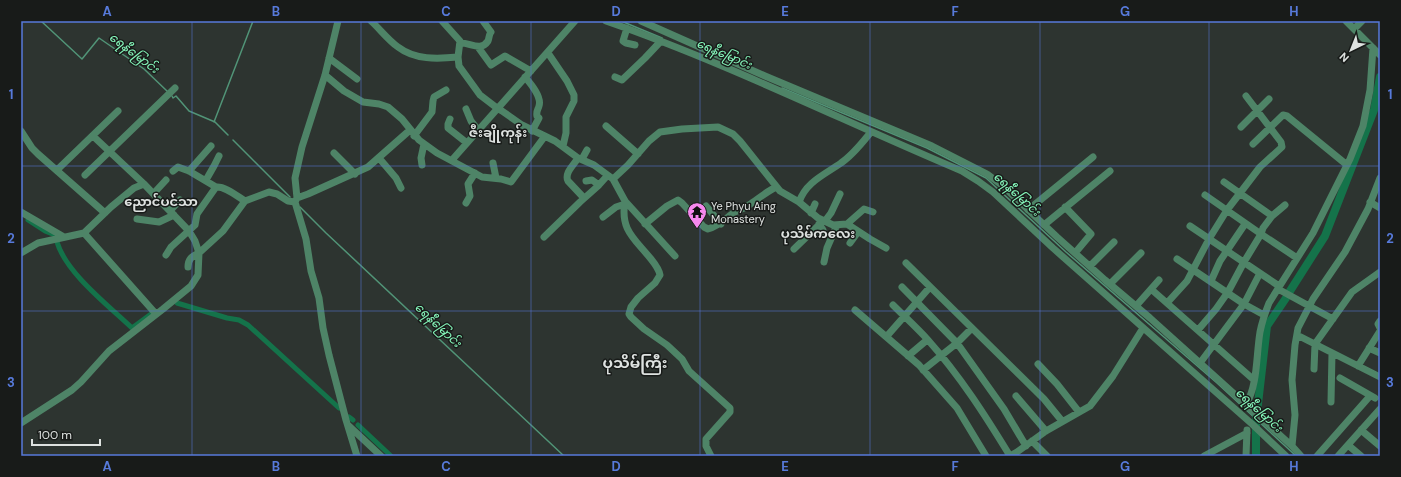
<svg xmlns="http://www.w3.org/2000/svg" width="1401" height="477" font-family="'DM Sans','Noto Sans Myanmar',sans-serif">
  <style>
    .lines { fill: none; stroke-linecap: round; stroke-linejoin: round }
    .stream { stroke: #519477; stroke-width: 1.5 }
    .canal { stroke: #14734a; stroke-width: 5 }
    .river { stroke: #14734a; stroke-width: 8 }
    .minor { stroke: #4e8467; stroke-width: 7 }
    .grid { fill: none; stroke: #577ada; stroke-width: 1; stroke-opacity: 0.55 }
    .labels { text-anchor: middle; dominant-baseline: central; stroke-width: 3; stroke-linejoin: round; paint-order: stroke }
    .poi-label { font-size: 11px; fill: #dee2e0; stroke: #181b19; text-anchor: start }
    .water-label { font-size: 12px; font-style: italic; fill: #87fabd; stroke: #181b19 }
    .quarter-label { font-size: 13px; font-weight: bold; fill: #dee2e0; stroke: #181b19 }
    .district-label { font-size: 15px; font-weight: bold; fill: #dee2e0; stroke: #181b19 }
    .neatline { fill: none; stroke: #577ada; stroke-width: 1.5 }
    .grid-label { font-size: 13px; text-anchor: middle; font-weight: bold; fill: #577ada }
  </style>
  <rect width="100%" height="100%" fill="#2d3430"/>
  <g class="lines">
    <path class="stream" d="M41 21 82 59 99 38 144 69 167 91
      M621 21 662 38
      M782 88 927 148 986 178 1066 252 1217 383 1295 455
      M172 96 173 98 176 96 189 111 215 122 228 135
      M214 122 253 21
      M233 140 290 197
      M300 207 326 233 564 456"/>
    <path class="canal" d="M28 220 45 231 55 235
      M57 242C66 273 109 306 132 328L151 314
      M177 303 227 318 239 320 248 325 339 408
      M349 417 353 420
      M358 425 391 456"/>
    <path class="river" d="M1290 291 1325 236 1374 110 1380 77
      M1256 456V421L1267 326 1286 298"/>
    <path class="minor" d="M338 21 325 75 302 147 295 178 297 198 295 202 306 239 311 271 319 298 323 328 329 355 346 420 357 456
      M371 21C380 29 388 40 398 47 415 60 437 59 458 57
      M442 21 460 41 458 57 459 66 480 95 497 108 502 111 522 125 555 141 578 158 594 165 613 179
      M606 21C727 63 843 121 962 171L978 181 993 192 1053 248 1252 424 1286 456
      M641 21 765 76 932 146 987 174 1003 186 1057 237 1105 280 1150 318 1292 446
      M1346 21 1380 55
      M627 28 623 41 626 43 635 45
      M1354 29 1362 21
      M460 43C469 42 481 52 488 41 489 39 489 34 491 32L483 21
      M478 47 491 65 505 56 531 71
      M548 53 567 81 574 95V101L566 117V133L563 146
      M329 58 357 79
      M325 75 344 91 363 102 379 104 388 107 402 119 419 140 437 153 482 177 501 179 511 182 545 136
      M525 77C531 84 542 97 539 106 538 110 536 111 537 116L539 118 532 131
      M615 77 622 80 645 58 661 41
      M466 109 471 121 478 130
      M450 119 448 124V128L467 143
      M606 126 638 154
      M1241 127 1269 99
      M21 131 32 148 38 154 105 213
      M93 136 144 184 189 231 195 241 199 253C192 256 188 259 188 267
      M414 136 432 112 433 101 434 97 446 90
      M1253 144 1283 115 1287 116 1347 165
      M334 153 355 174
      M379 158 396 178 401 188
      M578 158C574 165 564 173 568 181L584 198
      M582 159 587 150
      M452 160 575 21
      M493 163 496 178
      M422 165 421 158 424 144
      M57 170 118 111
      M173 171 178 167 189 171 216 187
      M189 171 211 146
      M85 175 175 88
      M206 180 214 166 219 156
      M586 181 592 180 599 185
      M1224 182 1272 216
      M144 184 134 188 111 207 84 233 156 314
      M154 193 166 180
      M1205 195 1261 234 1297 258
      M297 198 308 194 368 167 410 130
      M625 201C620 230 634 238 651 259 655 264 659 269 660 275L655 283 638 298 631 307 629 314 631 317 644 329 667 345 682 359 689 371 730 408V412L706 439V446L711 456
      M799 202C806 182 824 175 841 163 853 155 862 143 871 132
      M1370 202 1380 208
      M466 203 470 196 468 184 475 173
      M706 206 721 224
      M1065 207 1091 234 1075 253
      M1028 210 1093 157
      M170 211 180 200
      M21 212 64 237
      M811 213 815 204
      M603 217 616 207 625 204
      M137 219 159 222 174 215
      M825 221 831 213 840 194
      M645 224 667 206 678 200 682 203 704 227 708 229C718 226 724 220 732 214 737 210 744 209 749 205 758 199 766 192 776 187
      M819 224 823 230 821 235
      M847 224 864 209 873 212
      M1044 225 1110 171
      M1190 226 1279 286
      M544 237 580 202 598 186 607 176
      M850 243 858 232
      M794 249 823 221
      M21 253 38 243 84 233
      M166 255 171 247 195 225 197 214 216 187C225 186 237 196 245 201
      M675 256 625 201 613 179 628 165 649 141 660 132 682 129 718 127 733 134 740 141 780 191 799 202 818 218 833 225 847 224 870 239 886 248
      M1177 259 1244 304 1264 315
      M824 262 827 248 837 225
      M906 263 1044 399 1062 421
      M1090 266 1114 242
      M1211 281 1220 261 1245 224
      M1110 284 1141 253
      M902 287 957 343 1004 409 1026 446
      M1151 289 1254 380
      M1278 289 1333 319
      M1167 303 1187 281 1209 239 1227 210 1260 167 1282 147 1281 142 1246 96
      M893 305C905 317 917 328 928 340 960 376 985 415 1010 456
      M1136 306 1159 280
      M855 310 919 365 957 408 986 456
      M1380 321 1378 324 1380 328
      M1198 330 1216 309 1228 292 1244 262 1261 234 1263 228 1272 216 1285 205
      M1297 335 1380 377
      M887 336 930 287
      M1369 348 1380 353
      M908 356 927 340
      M1200 363 1244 304 1260 273
      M1038 364 1057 384 1079 412
      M1358 366 1380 331
      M1314 369 1315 344 1352 292 1380 272
      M923 370 957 343 972 328
      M1340 378 1375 398
      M1016 396 1046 431
      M1331 402 1332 353
      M1246 405C1258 384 1256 356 1260 332 1262 322 1265 313 1269 303L1313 233 1350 159 1363 126 1370 90 1373 48
      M21 423 72 390 81 382 109 351 163 309 191 286 198 275 199 253 223 231 245 201 269 192 277 194 288 201 295 202
      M349 426 381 456
      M1361 430 1380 446
      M1032 441 1047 456
      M1348 445 1361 456
      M1010 456 1017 452 1046 431 1090 406 1113 376 1143 328
      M1204 456 1247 433
      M1246 456 1247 430
      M1301 456 1292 446 1295 415 1292 380 1295 345 1298 328 1313 299 1345 252 1368 209 1380 178
      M1317 456 1370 396
      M1338 456 1380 409"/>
  </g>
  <path class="grid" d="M192 21V456M361 21V456M531 21V456M700 21V456M870 21V456M1040 21V456M1209 21V456M21 166H1380M21 311H1380"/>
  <defs>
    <g id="temple-pin" transform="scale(1)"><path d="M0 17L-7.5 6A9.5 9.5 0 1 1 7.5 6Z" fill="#f688ed" stroke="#181b19"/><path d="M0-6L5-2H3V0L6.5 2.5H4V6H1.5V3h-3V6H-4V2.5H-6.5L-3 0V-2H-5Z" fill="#111"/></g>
  </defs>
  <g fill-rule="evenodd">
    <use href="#temple-pin" x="697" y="212"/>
  </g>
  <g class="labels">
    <g class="poi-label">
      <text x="711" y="206">Ye Phyu Aing<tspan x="711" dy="13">Monastery</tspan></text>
    </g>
    <g class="water-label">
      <text transform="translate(134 53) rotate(37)">ရေနီမြောင်း</text>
      <text transform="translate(724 54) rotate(23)">ရေနီမြောင်း</text>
      <text transform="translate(1017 194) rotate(42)">ရေနီမြောင်း</text>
      <text transform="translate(438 325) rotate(43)">ရေနီမြောင်း</text>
      <text transform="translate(1259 410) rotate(42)">ရေနီမြောင်း</text>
    </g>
    <g class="quarter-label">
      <text x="498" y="132">ဇီးချိုကုန်း</text>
      <text x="161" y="201">ညောင်ပင်သာ</text>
      <text x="818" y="233">ပုသိမ်ကလေး</text>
    </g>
    <g class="district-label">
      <text x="635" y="363">ပုသိမ်ကြီး</text>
    </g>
  </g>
  <rect width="1401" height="477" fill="none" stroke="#181b19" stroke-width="44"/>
  <g transform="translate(1351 50) rotate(223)" stroke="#181b19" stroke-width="3" paint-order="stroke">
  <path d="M0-3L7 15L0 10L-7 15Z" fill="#dee2e0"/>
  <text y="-6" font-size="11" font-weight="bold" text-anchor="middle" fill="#dee2e0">N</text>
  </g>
  <path d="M32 439v6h68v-6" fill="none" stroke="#dee2e0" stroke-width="2"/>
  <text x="38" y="439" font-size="12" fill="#dee2e0" stroke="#181b19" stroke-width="3" paint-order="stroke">100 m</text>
  <rect x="22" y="22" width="1357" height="433" class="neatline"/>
  <g class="grid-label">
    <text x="107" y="16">A</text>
    <text x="276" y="16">B</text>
    <text x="446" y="16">C</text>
    <text x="616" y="16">D</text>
    <text x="785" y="16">E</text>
    <text x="955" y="16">F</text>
    <text x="1125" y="16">G</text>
    <text x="1294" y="16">H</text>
    <text x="11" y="99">1</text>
    <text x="1390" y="99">1</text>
    <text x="11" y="243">2</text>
    <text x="1390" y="243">2</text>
    <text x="11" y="387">3</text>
    <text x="1390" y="387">3</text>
    <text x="107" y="471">A</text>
    <text x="276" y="471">B</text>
    <text x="446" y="471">C</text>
    <text x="616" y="471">D</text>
    <text x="785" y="471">E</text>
    <text x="955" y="471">F</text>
    <text x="1125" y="471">G</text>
    <text x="1294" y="471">H</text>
  </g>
</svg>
